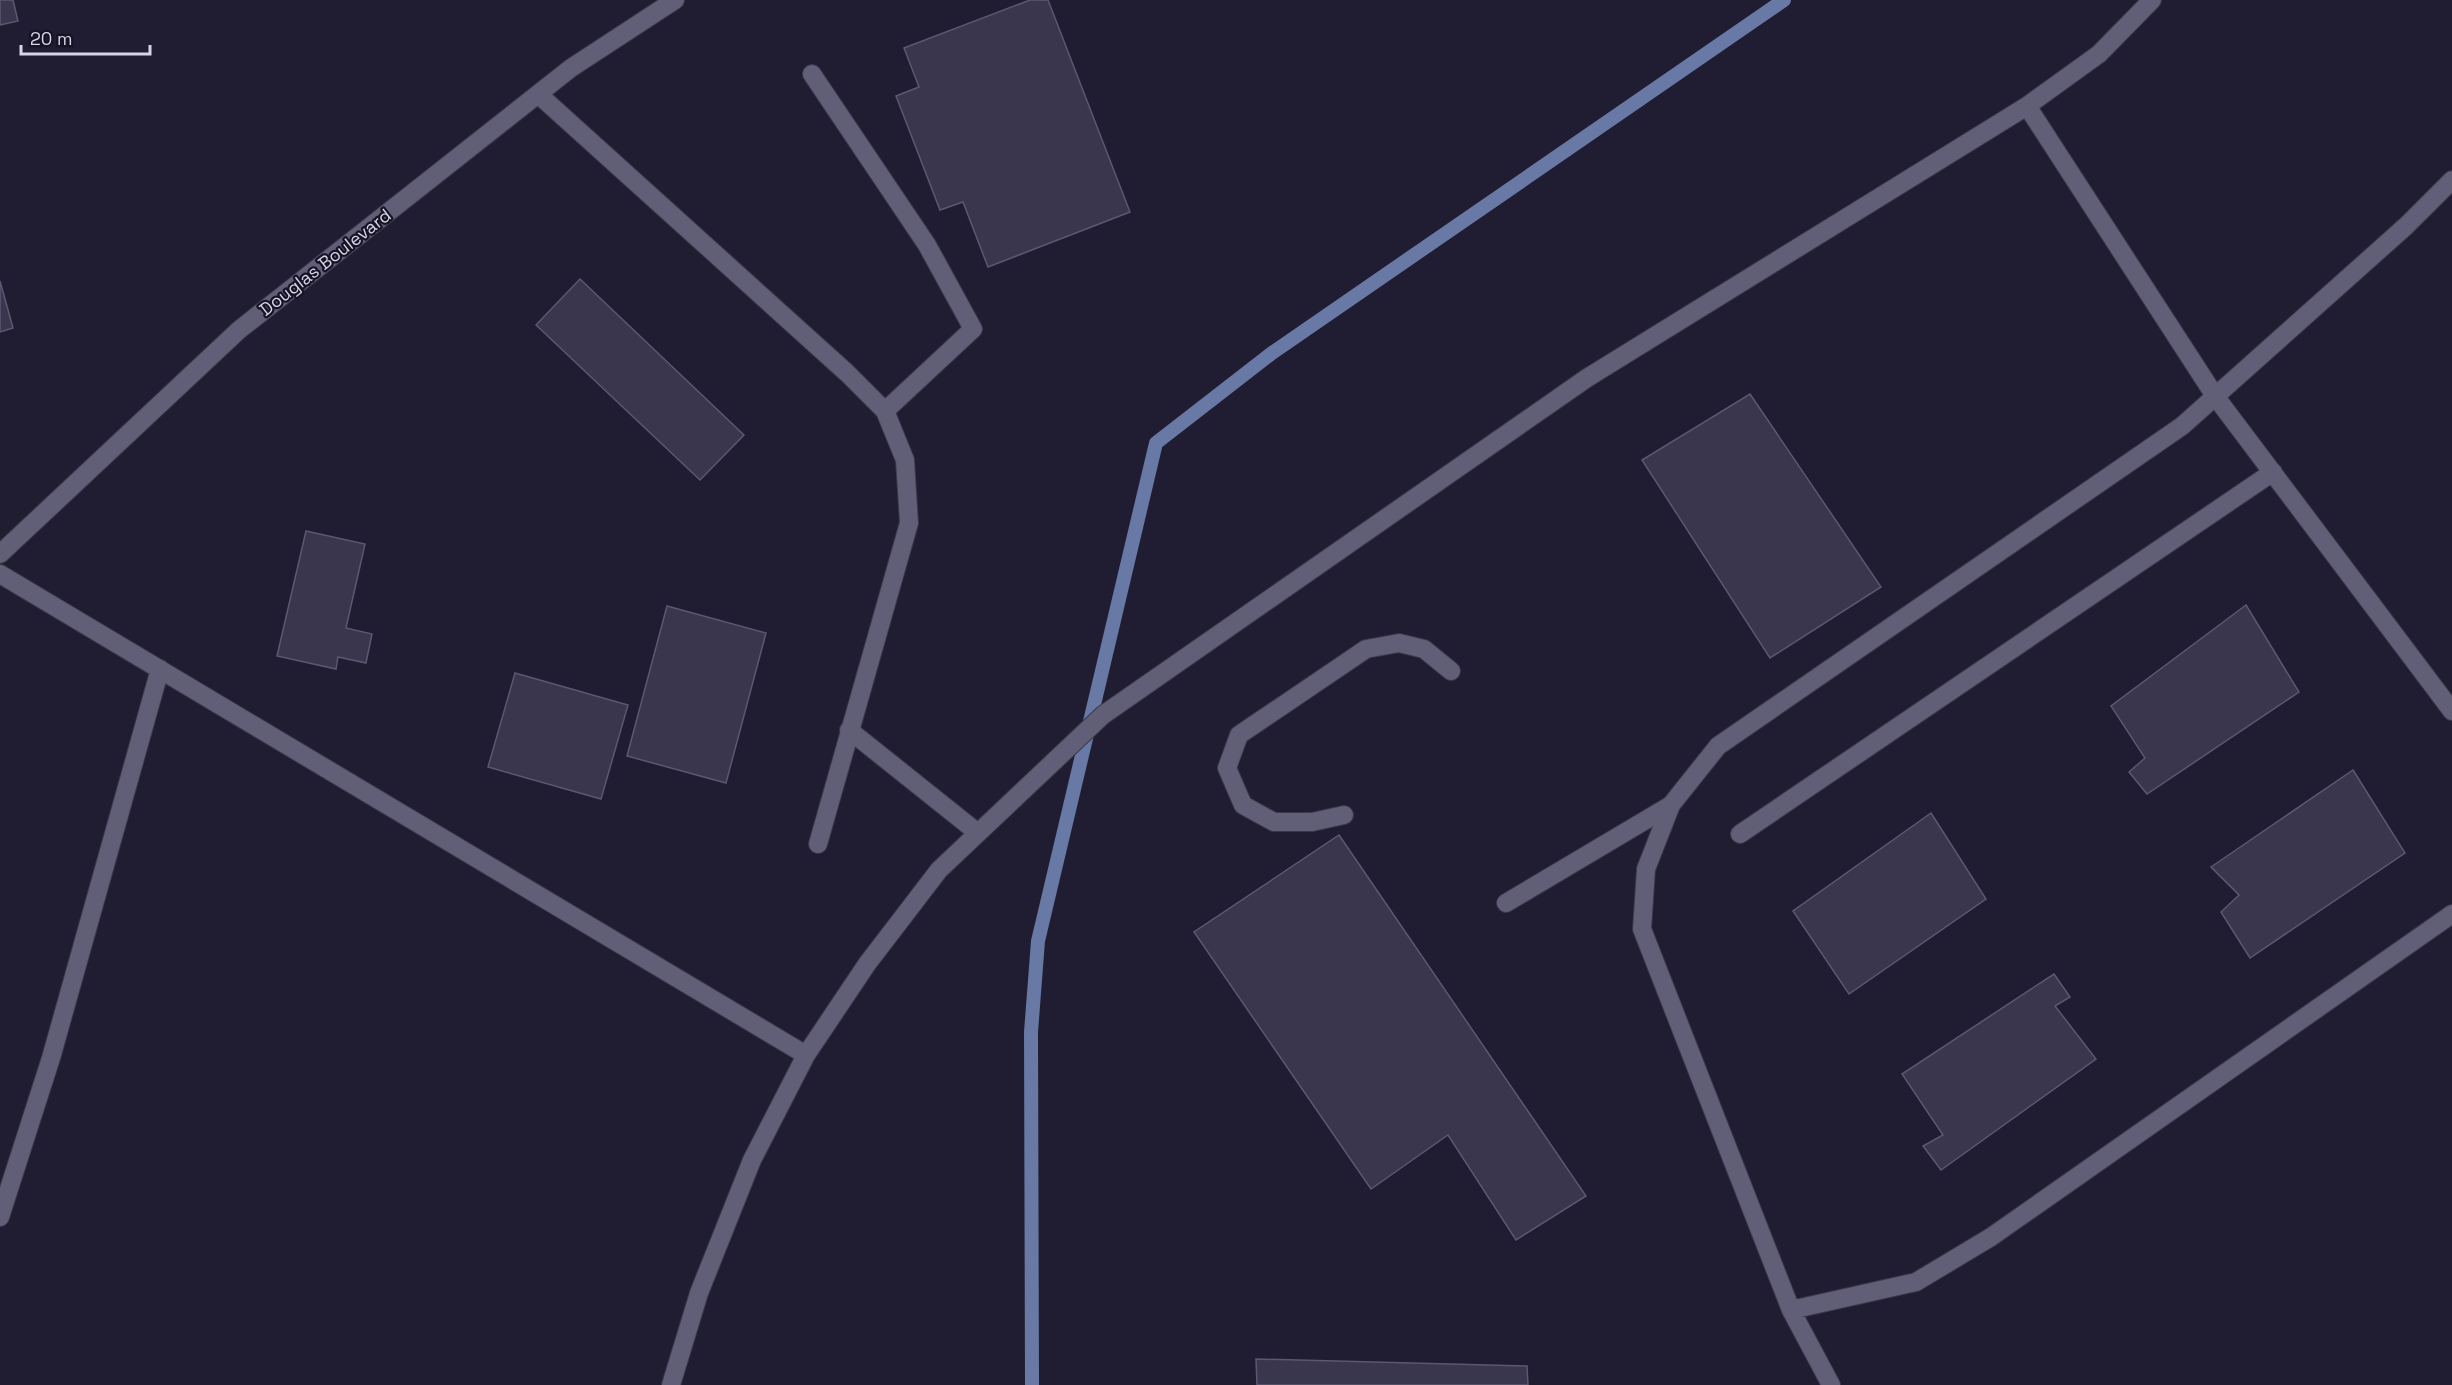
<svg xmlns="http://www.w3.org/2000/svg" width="2452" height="1385" font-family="'Space Grotesk',sans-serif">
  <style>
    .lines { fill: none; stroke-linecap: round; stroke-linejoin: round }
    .stream { stroke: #6779a4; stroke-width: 14 }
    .building { fill: #39364d; stroke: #5b5871; stroke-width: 1.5 }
    .minor-casing { stroke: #3b3849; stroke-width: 20 }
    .minor { stroke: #615e77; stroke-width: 18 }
    .labels { text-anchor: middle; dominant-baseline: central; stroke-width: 4.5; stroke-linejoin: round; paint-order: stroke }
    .street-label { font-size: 18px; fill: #d6d5e3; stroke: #171327 }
  </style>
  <rect width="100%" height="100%" fill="#201c31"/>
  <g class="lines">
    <path class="stream" d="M1032 1385 1031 1032 1038 941 1156 443 1272 353 1784 0"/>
  </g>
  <path class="building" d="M0 0H13L18 21 0 25Z
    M1030 0H1048L1130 212 988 267 963 202 940 210 896 96 919 87 904 48Z
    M580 279 744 435 700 480 536 325Z
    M0 281 13 328 0 332Z
    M1750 394 1881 587 1770 658 1642 460Z
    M306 531 365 544 346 628 372 634 366 663 338 657 336 669 277 656Z
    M2246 605 2299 692 2147 794 2129 772 2145 758 2111 706Z
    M667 606 766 633 726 783 627 756Z
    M515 673 628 705 601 799 488 767Z
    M2353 770 2405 853 2250 958 2221 912 2239 895 2211 867Z
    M1931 813 1986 899 1849 994 1793 911Z
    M1339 835 1586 1196 1516 1240 1448 1135 1371 1189 1194 932Z
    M2054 974 2070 997 2055 1006 2096 1059 1941 1170 1923 1146 1943 1135 1902 1074Z
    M1256 1359 1527 1366 1528 1385H1257Z"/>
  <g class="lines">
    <g class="minor-casing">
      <path id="minor" d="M812 74 927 245 973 329 885 411
        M538 94 847 373 885 411 905 460 909 523 818 844
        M2027 106 2215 396 2452 711
        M0 554 239 330 571 68 675 0
        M0 574 806 1055
        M849 730 978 833
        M1344 815 1312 822H1274L1243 805 1227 768 1239 735 1366 649 1399 643 1424 649 1451 671
        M1740 834 2273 472
        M1506 903 1671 805
        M0 1217 51 1058 160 669
        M1791 1310 1916 1282 1991 1237 2452 914
        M671 1385 699 1293 752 1160 806 1055 867 964 939 870 1103 715 1587 378 2027 106 2099 54 2152 0
        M1831 1385 1791 1310 1642 929 1646 869 1671 805 1718 746 2182 426 2406 226 2452 180"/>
    </g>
    <use href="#minor" class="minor"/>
  </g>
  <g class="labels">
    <g class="street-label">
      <text transform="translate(325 262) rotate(-38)">Douglas Boulevard</text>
    </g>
  </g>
  <path d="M21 45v9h129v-9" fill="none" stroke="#d6d5e3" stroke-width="3"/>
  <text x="30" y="45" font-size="18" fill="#d6d5e3" stroke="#171327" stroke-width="4.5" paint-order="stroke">20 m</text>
</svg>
